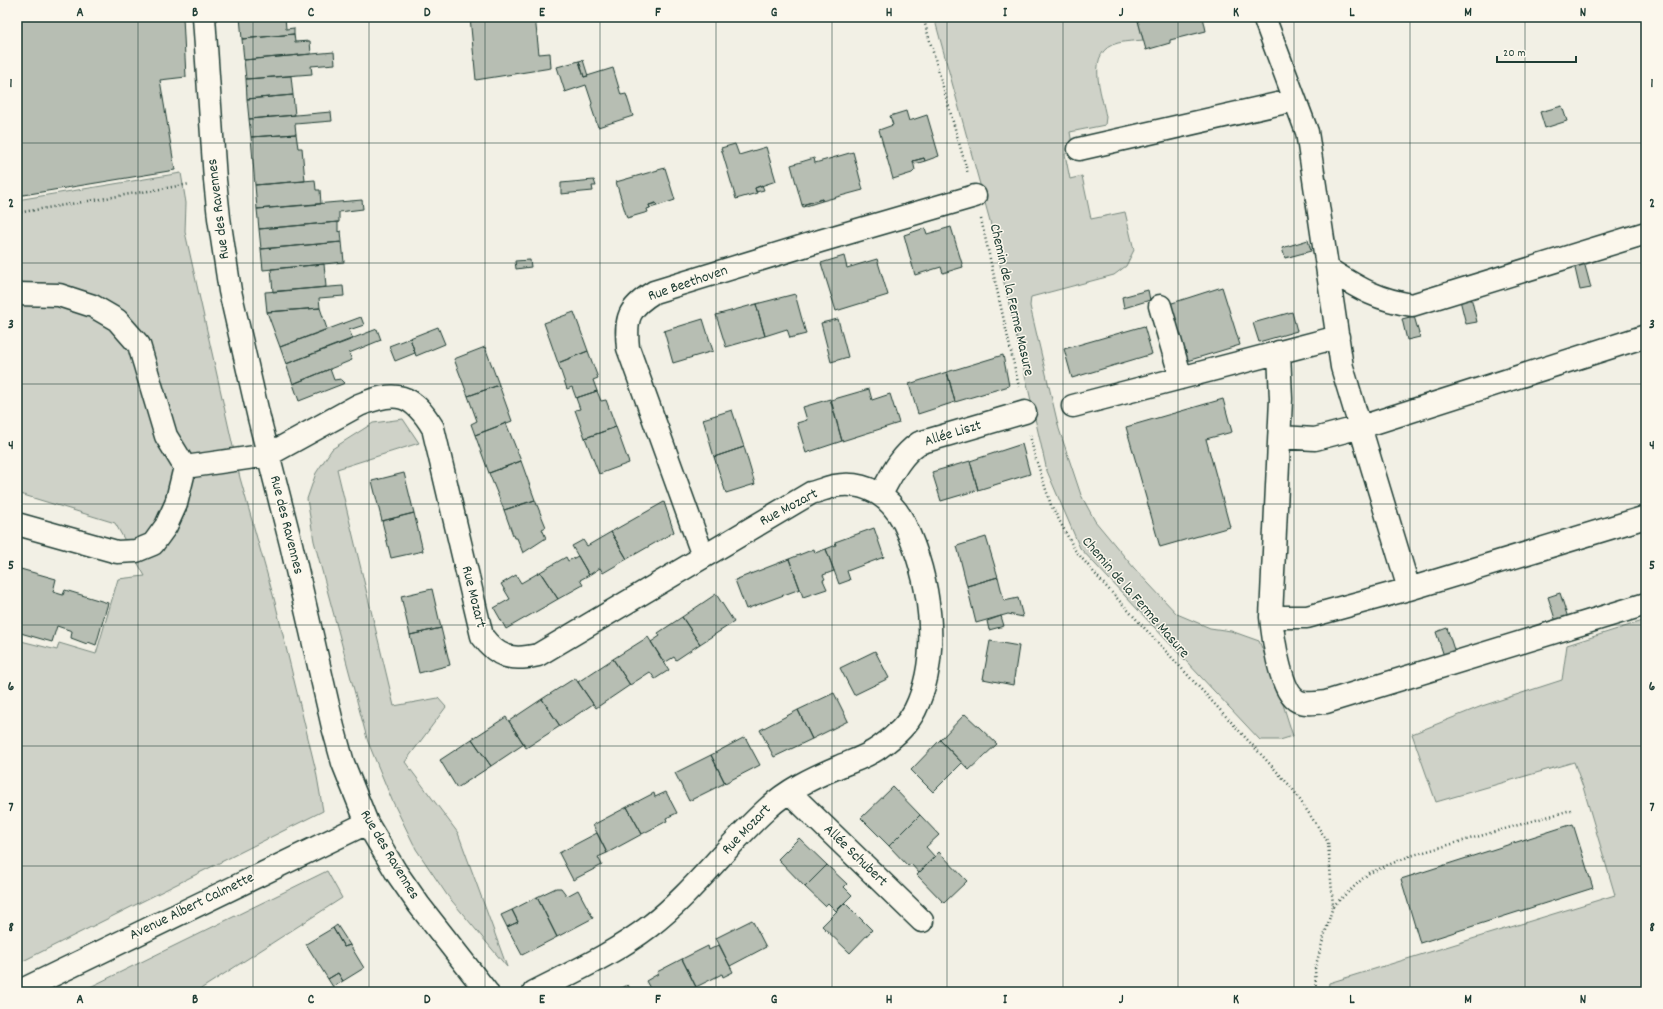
<svg xmlns="http://www.w3.org/2000/svg" width="1663" height="1009" font-family="Dekko,sans-serif">
  <style>
    .green { fill: #cfd2c8; stroke: #77887e }
    .building { fill: #b7beb3; stroke: #1f3d34 }
    .lines { fill: none; stroke-linecap: round; stroke-linejoin: round }
    .minor-casing { stroke: #1f3d34; stroke-width: 25 }
    .path { stroke: #1f3d34; stroke-width: 2.5; stroke-dasharray: 1 3; stroke-linecap: butt }
    .minor { stroke: #fbf7ec; stroke-width: 22 }
    .grid { fill: none; stroke: #1f3d34; stroke-width: 1; stroke-opacity: 0.55 }
    .labels { text-anchor: middle; dominant-baseline: central; stroke-width: 3; stroke-linejoin: round; paint-order: stroke }
    .street-label { font-size: 15px; fill: #1f3d34; stroke: #fbf7ec }
    .neatline { fill: none; stroke: #1f3d34; stroke-width: 1.5 }
    .grid-label { font-size: 13px; text-anchor: middle; font-weight: bold; fill: #1f3d34 }
  </style>
  <rect width="100%" height="100%" fill="#f2f0e5"/>
  <filter id="ink" filterUnits="userSpaceOnUse"><feTurbulence type="fractalNoise" baseFrequency=".025" numOctaves="2"/><feDisplacementMap in="SourceGraphic" scale="8" xChannelSelector="R" yChannelSelector="G"/><feConvolveMatrix kernelMatrix="1 2 1 2 8 2 1 2 1" color-interpolation-filters="sRGB"/></filter>
  <g filter="url(#ink)">
    <path class="green" d="M934 17H965L967 20 973 21 988 17H1137L1143 40C1135 41 1126 41 1118 43 1084 51 1102 94 1106 117L1105 125 1070 132 1073 150 1065 154 1070 179 1082 176 1091 219 1125 212 1134 250 1126 266 1114 275 1031 297 1030 306 1059 429 1081 495 1095 521 1134 568 1177 614 1210 628 1231 631 1259 641 1275 679 1293 736 1280 740H1260L1080 548 1047 471 990 221Z
      M181 173 186 203 185 232 240 478 275 602 316 771 323 811 17 964V640L57 650 59 643 96 654 118 579 145 576 115 523 17 493V200Z
      M403 419 419 443 337 469 394 706 438 698 446 707 405 762 458 833 507 967 447 895 416 849 392 800 368 742 314 541 307 499 316 473 332 449 373 423Z
      M1646 620V992H1328L1329 983 1615 895 1583 787 1574 762 1436 802 1412 734 1482 706 1562 680 1567 645Z
      M327 871 342 898 196 992H80Z"/>
    <path class="building" d="M17 17H183L186 77 160 80 175 170 17 196Z
      M240 17H285L286 29 294 28V34L242 39Z
      M460 17H470V19L460 20Z
      M470 17H535L539 54 550 53 551 68 476 80Z
      M637 17H677L638 19Z
      M1137 17H1203L1206 31 1170 40V43L1146 50Z
      M294 34 295 42 310 41 311 54 244 60 242 39Z
      M334 52 335 64 311 66 312 74 246 79 244 60Z
      M583 60 588 76 584 77 579 61Z
      M579 61 584 77 613 68 621 95 626 94 633 116 598 127 591 106 592 103 586 85 565 92 557 67Z
      M291 76 293 95 247 99 246 79Z
      M293 95 295 115 249 119 247 99Z
      M1562 106 1567 121 1545 128 1540 112Z
      M906 111 909 121 927 115 939 156 925 161 924 158 913 161 915 170 912 173 893 179 879 130 893 125 890 116Z
      M331 112 332 121 295 124 296 134 251 137 249 119Z
      M296 134 298 148H302L305 181 255 185 251 137Z
      M735 144 739 155 766 147 776 181 755 188 757 193 736 199 721 148Z
      M853 152 863 190 822 201V199L802 205 791 165 814 158 815 163Z
      M924 158 925 161 915 164 913 161Z
      M665 168 675 200 657 206 656 203 649 205 650 208 647 209 648 212 627 218 616 182Z
      M315 180 316 190H320L321 204 257 209 255 185Z
      M594 180 596 186H592L593 191 561 194V183Z
      M762 185 764 190 756 192 755 188Z
      M822 199V201L803 207 802 205Z
      M362 200 363 209 339 212V222L259 229 257 209Z
      M656 203 657 206 650 208 649 205Z
      M338 222V232L341 231 342 242 261 249 259 229Z
      M951 227 963 267 943 273 941 267 915 275 904 235 925 228 927 234Z
      M1308 240 1311 251 1285 258 1282 248Z
      M342 242 344 262 263 270 261 249Z
      M844 256 847 268 877 259 888 295 836 311 821 263Z
      M530 260 531 267 516 269 515 261Z
      M1584 262 1591 288 1580 290 1574 264Z
      M324 264 326 287 273 292 271 269Z
      M343 286 344 296 319 298 320 308 267 312 265 292Z
      M1222 287 1240 345 1187 361 1169 304Z
      M1148 290 1150 300 1124 308 1122 297Z
      M795 294 806 334 790 338 787 329 765 336 756 304Z
      M1471 297 1477 322 1466 324 1460 300Z
      M756 304 765 336 726 347 716 315Z
      M320 308 327 329 280 347 267 312Z
      M574 312 588 351 558 363 544 323Z
      M1292 312 1297 331 1259 342 1253 323Z
      M1414 316 1420 337 1407 340 1402 319Z
      M361 317 364 325 349 330 353 339 286 364 280 347Z
      M703 319 713 351 673 363 664 331Z
      M838 319 848 357 831 362 821 323Z
      M1144 326 1152 354 1072 378 1064 349Z
      M438 327 445 344 416 356 410 338Z
      M377 329 381 340 349 353 352 360 293 384 286 364Z
      M410 338 415 353 395 361 389 346Z
      M485 347 499 385 468 396 454 359Z
      M588 351 598 378 593 380 597 391 576 398 572 387 567 389 558 363Z
      M1003 355 1009 386 955 402 947 372Z
      M330 369 334 380 341 379 345 383 299 401 293 384Z
      M947 372 955 402 918 414 909 384Z
      M499 385 512 421 475 435 471 424 477 421 468 396Z
      M869 389 872 400 890 394 899 423 842 441 831 400Z
      M597 391 601 401 606 400 616 427 585 438 575 410 580 409 576 398Z
      M830 399 842 441 806 453 797 423 807 420 803 407Z
      M1223 399 1232 432 1206 439 1230 527 1160 547 1126 427Z
      M732 410 744 447 714 457 703 419Z
      M506 423 521 461 489 473 475 435Z
      M616 427 629 463 599 474 585 438Z
      M1022 444 1030 474 978 490 970 461Z
      M744 447 755 484 726 493 714 457Z
      M521 461 535 500 504 510 489 473Z
      M970 461 978 490 941 501 932 472Z
      M404 473 414 513 382 521 372 481Z
      M535 500 546 527 542 529 546 538 523 553 517 538H514L504 510Z
      M664 502 674 532 627 559 611 532Z
      M414 513 423 551 391 558 382 521Z
      M874 528 884 557 847 571 850 580 839 584 826 549 836 545 835 542Z
      M611 532 627 559 603 573 600 568 589 575 572 546 583 540 587 546Z
      M986 537 998 577 967 586 957 546Z
      M814 549 815 553 826 549 834 571 823 575 825 579 823 580 827 589 803 597 789 559Z
      M578 556 589 575 580 580 583 585 558 599 540 572 566 557 568 561Z
      M789 559 800 589 746 609 735 580Z
      M17 568 56 579 53 592 63 595 65 590 108 603 96 645 88 642 87 644 71 638 72 631 57 626 52 642 17 632Z
      M540 572 558 599 506 629 494 608 510 599 501 584 516 575 521 583Z
      M998 577 1004 601 1018 598 1023 617 1008 614 976 623 967 586Z
      M432 589 441 628 410 635 401 596Z
      M1560 593 1568 618 1556 622 1548 597Z
      M716 594 734 622 700 644 682 617Z
      M1001 616 1004 626 989 630 987 621Z
      M682 617 700 644 676 660 674 657 664 663 651 642 660 636 658 633Z
      M441 628 450 665 419 673 410 635Z
      M1447 628 1455 653 1444 656 1436 632Z
      M648 637 669 670 655 679 650 672 630 685 613 659Z
      M990 641 1019 646 1013 685 983 679Z
      M875 651 889 678 854 695 840 668Z
      M613 659 630 685 596 708 578 682Z
      M575 678 593 704 560 726 542 699Z
      M834 693 848 721 812 739 798 710Z
      M542 699 560 726 526 748 509 721Z
      M798 710 812 739 774 757 760 730Z
      M965 714 997 744 969 770 940 740Z
      M506 717 524 744 491 766 472 739Z
      M745 737 760 765 725 783 711 755Z
      M472 739 491 766 457 788 440 760Z
      M940 740 962 763 933 792 911 770Z
      M711 755 725 783 689 801 675 773Z
      M893 787 920 815 889 846 861 818Z
      M666 792 677 813 666 818 667 821 642 834 627 807 654 793 655 797Z
      M627 807 642 834 607 853 593 825Z
      M920 815 939 835 926 847 935 857 919 873 911 864 908 866 889 846Z
      M1573 824 1593 888 1420 943 1401 879Z
      M597 833 607 853 598 857 602 865 573 880 559 853Z
      M799 838 827 865 805 887 778 859Z
      M939 852 967 881 944 903 917 875Z
      M827 865 847 884 844 887 852 895 836 911 828 903 825 906 805 887Z
      M556 888H561L567 896 578 890 593 918 557 937 537 897Z
      M537 897 557 937 522 955 507 927 518 922 512 910Z
      M845 903 872 930 850 953 822 926Z
      M512 910 518 922 507 927 501 915Z
      M752 920 766 947 730 966 716 938Z
      M337 925 350 945 344 947 333 928Z
      M333 928 344 947 350 945 364 968 343 981 338 973 328 979 306 944Z
      M719 945 733 972 723 977 722 974 696 987 682 959 708 946 709 950Z
      M682 959 696 987 687 992H652L646 981 658 974 657 972Z
      M338 973 343 981 333 987 328 979Z
      M628 985 632 992H613Z"/>
    <g class="lines">
      <g class="minor-casing">
        <path id="minor" d="M204 17 215 180 219 218 230 291 259 418 291 544 333 727 343 763 367 823 396 872 419 905 487 992
          M1264 17 1307 132 1342 367 1409 589
          M1079 149 1295 100
          M1328 269C1359 288 1375 299 1412 305L1646 233
          M17 294 59 295 93 306 117 320 139 345 166 436 185 467
          M1160 306 1181 378
          M1279 352 1281 399 1271 617C1273 636 1280 689 1296 700 1303 705 1317 703 1326 702L1646 604
          M1073 406 1338 337
          M1280 437 1315 439 1361 427 1646 336
          M881 494C892 474 900 456 919 443L1025 412
          M17 524 117 552 136 551 153 544 166 526 176 504 185 467 268 455 359 405C396 390 412 393 433 428L482 636C498 658 512 661 538 655L811 493C819 491 826 488 834 486 865 480 890 496 904 523 930 577 942 654 915 710 908 724 893 738 880 747 867 757 852 761 838 767 812 778 787 790 767 809 726 846 694 892 650 926 615 953 573 972 534 992
          M703 556 628 348C625 318 628 308 654 292L820 241 975 196
          M1271 617H1307L1409 589 1646 517
          M789 792 922 921
          M18 992 367 823"/>
      </g>
      <path class="path" d="M923 17 968 174
        M17 213 190 184
        M981 219 1019 387
        M1030 435 1034 453 1051 505 1075 550 1102 582 1292 788 1328 842 1333 906 1315 968 1316 992
        M1333 906 1369 873 1410 856 1571 810"/>
      <use href="#minor" class="minor"/>
    </g>
  </g>
  <path class="grid" d="M138 17V992M253 17V992M369 17V992M485 17V992M600 17V992M716 17V992M832 17V992M947 17V992M1063 17V992M1178 17V992M1294 17V992M1410 17V992M1525 17V992M17 143H1646M17 263H1646M17 384H1646M17 504H1646M17 625H1646M17 746H1646M17 866H1646"/>
  <g class="labels">
    <g class="street-label">
      <text transform="translate(219 209) rotate(-97)">Rue des Ravennes</text>
      <text transform="translate(688 284) rotate(-19)">Rue Beethoven</text>
      <text transform="translate(1011 300) rotate(77)">Chemin de la Ferme Masure</text>
      <text transform="translate(953 434) rotate(-17)">Allée Liszt</text>
      <text transform="translate(789 508) rotate(-28)">Rue Mozart</text>
      <text transform="translate(286 525) rotate(76)">Rue des Ravennes</text>
      <text transform="translate(473 597) rotate(76)">Rue Mozart</text>
      <text transform="translate(1135 598) rotate(49)">Chemin de la Ferme Masure</text>
      <text transform="translate(747 830) rotate(-46)">Rue Mozart</text>
      <text transform="translate(389 855) rotate(59)">Rue des Ravennes</text>
      <text transform="translate(855 856) rotate(44)">Allée Schubert</text>
      <text transform="translate(192 907) rotate(-26)">Avenue Albert Calmette</text>
    </g>
  </g>
  <rect width="1663" height="1009" fill="none" stroke="#fbf7ec" stroke-width="44"/>
  <path d="M1497 56v6h79v-6" fill="none" stroke="#1f3d34" stroke-width="2"/>
  <text x="1503" y="56" font-size="12" fill="#1f3d34" stroke="#fbf7ec" stroke-width="3" paint-order="stroke">20 m</text>
  <rect x="22" y="22" width="1619" height="965" class="neatline"/>
  <g class="grid-label">
    <text x="80" y="16">A</text>
    <text x="195" y="16">B</text>
    <text x="311" y="16">C</text>
    <text x="427" y="16">D</text>
    <text x="542" y="16">E</text>
    <text x="658" y="16">F</text>
    <text x="774" y="16">G</text>
    <text x="889" y="16">H</text>
    <text x="1005" y="16">I</text>
    <text x="1121" y="16">J</text>
    <text x="1236" y="16">K</text>
    <text x="1352" y="16">L</text>
    <text x="1468" y="16">M</text>
    <text x="1583" y="16">N</text>
    <text x="11" y="87">1</text>
    <text x="1652" y="87">1</text>
    <text x="11" y="207">2</text>
    <text x="1652" y="207">2</text>
    <text x="11" y="328">3</text>
    <text x="1652" y="328">3</text>
    <text x="11" y="449">4</text>
    <text x="1652" y="449">4</text>
    <text x="11" y="569">5</text>
    <text x="1652" y="569">5</text>
    <text x="11" y="690">6</text>
    <text x="1652" y="690">6</text>
    <text x="11" y="811">7</text>
    <text x="1652" y="811">7</text>
    <text x="11" y="931">8</text>
    <text x="1652" y="931">8</text>
    <text x="80" y="1003">A</text>
    <text x="195" y="1003">B</text>
    <text x="311" y="1003">C</text>
    <text x="427" y="1003">D</text>
    <text x="542" y="1003">E</text>
    <text x="658" y="1003">F</text>
    <text x="774" y="1003">G</text>
    <text x="889" y="1003">H</text>
    <text x="1005" y="1003">I</text>
    <text x="1121" y="1003">J</text>
    <text x="1236" y="1003">K</text>
    <text x="1352" y="1003">L</text>
    <text x="1468" y="1003">M</text>
    <text x="1583" y="1003">N</text>
  </g>
</svg>
